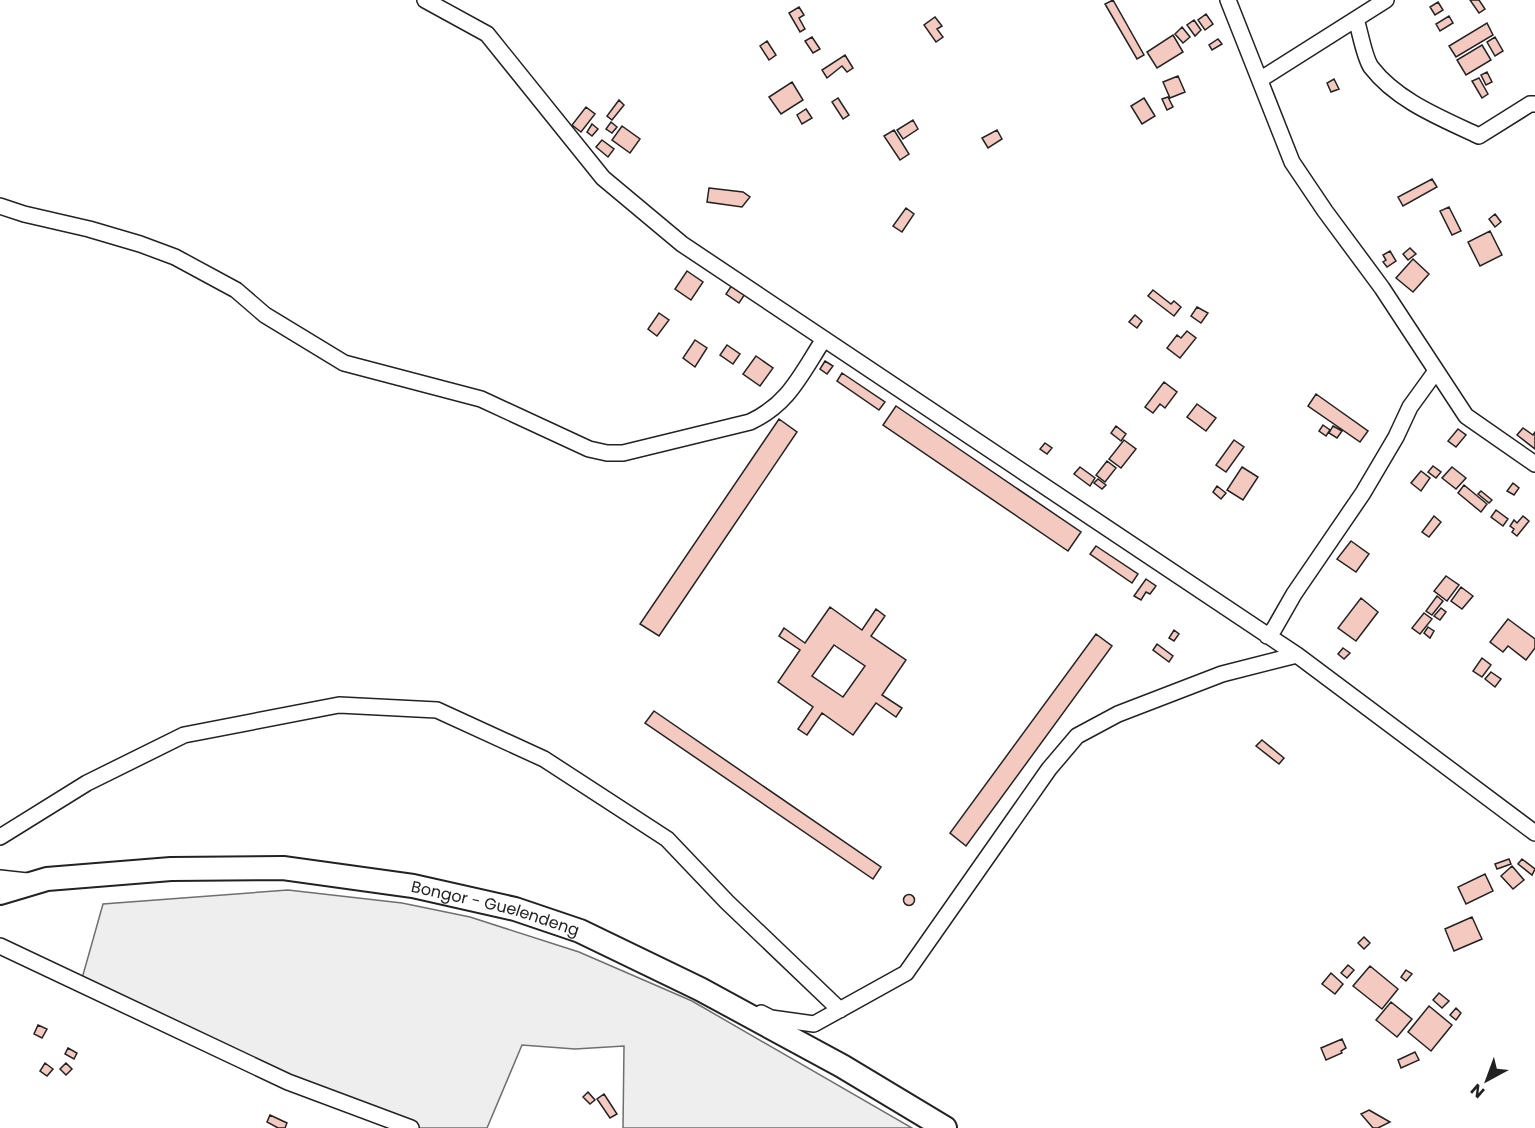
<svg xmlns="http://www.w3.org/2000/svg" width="1535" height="1128" font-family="Poppins,sans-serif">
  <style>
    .green { fill: #eee; stroke: #6f6f6f; stroke-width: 1.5 }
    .building { fill: #f3c9c0; stroke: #222; stroke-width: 1.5; fill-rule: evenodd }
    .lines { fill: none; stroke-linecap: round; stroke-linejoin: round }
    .minor-casing { stroke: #222; stroke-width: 18 }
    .highway-casing { stroke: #222; stroke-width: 26 }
    .minor { stroke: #fff; stroke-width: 15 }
    .highway { stroke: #fff; stroke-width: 22 }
    .labels { text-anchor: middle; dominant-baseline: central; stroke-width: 4.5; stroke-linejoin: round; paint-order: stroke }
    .street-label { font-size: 16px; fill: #222; stroke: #fff }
  </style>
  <rect width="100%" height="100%" fill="#fff"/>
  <path class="green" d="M288 890 402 903 470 917 579 952 692 1001 912 1128H623L624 1046 575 1049 522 1045 487 1128H419L394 1119 285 1076 81 982 103 904Z"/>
  <path class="building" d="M1113 0 1144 55 1137 59 1105 4Z
    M1470 0H1479L1485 9 1479 13Z
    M1438 2 1443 10 1435 15 1430 7Z
    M799 7 804 15 799 18 805 29 800 32 789 13Z
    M1206 14 1213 24 1205 30 1198 20Z
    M1449 16 1453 23 1440 31 1436 24Z
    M935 17 942 26 937 29 943 37 936 42 924 25Z
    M1194 20 1201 30 1195 36 1187 25Z
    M1487 23 1493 35 1456 57 1449 46Z
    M1182 27 1190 37 1183 43 1175 34Z
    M1173 35 1183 52 1157 68 1147 52Z
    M812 37 820 49 813 53 805 41Z
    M1495 37 1503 51 1495 56 1487 42Z
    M1218 39 1222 44 1212 50 1209 45Z
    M767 41 776 55 769 60 760 46Z
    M1482 45 1491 60 1466 75 1457 60Z
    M845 55 853 68 847 72 842 66 827 78 822 70Z
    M1487 72 1492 82 1486 85 1481 75Z
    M1178 76 1185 92 1170 98 1163 82Z
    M1479 78 1488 94 1482 98 1472 81Z
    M1334 79 1339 89 1331 92 1327 83Z
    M792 82 803 100 781 114 769 97Z
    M1168 97 1173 107 1167 110 1162 99Z
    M838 98 849 115 843 119 832 102Z
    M1144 98 1155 116 1142 124 1131 106Z
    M619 100 624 105 612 120 607 116Z
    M586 107 595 114 581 132 572 125Z
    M806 109 812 118 802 124 797 115Z
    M913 120 918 129 903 139 897 130Z
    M611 122 617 127 612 133 606 129Z
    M592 124 598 129 592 136 587 132Z
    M622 126 640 139 630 153 612 140Z
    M894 130 909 154 900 160 884 136Z
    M997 130 1002 139 988 148 982 138Z
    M602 140 614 149 608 157 596 147Z
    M1432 179 1437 187 1403 206 1398 197Z
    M709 188 743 192 750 197 742 207 707 202Z
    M1449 207 1461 231 1452 235 1440 211Z
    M906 208 914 214 902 232 893 226Z
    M1495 214 1501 222 1495 227 1489 219Z
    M1490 231 1502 255 1480 266 1468 242Z
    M1410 248 1416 254 1408 260 1403 254Z
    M1390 251 1396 261 1387 267 1383 262 1386 260 1383 255Z
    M1413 259 1429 274 1413 292 1396 278Z
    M687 271 703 282 691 300 675 289Z
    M732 285 745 294 739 303 726 294Z
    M1153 290 1171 304 1174 301 1181 307 1174 316 1148 296Z
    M1197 307 1208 313 1201 323 1191 316Z
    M659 313 669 320 657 336 648 329Z
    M1135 315 1142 321 1137 328 1129 322Z
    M1187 331 1196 338 1180 358 1167 348 1177 335 1181 338Z
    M695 340 707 348 695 367 683 358Z
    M727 345 740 354 733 364 720 355Z
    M756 356 773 368 760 386 743 374Z
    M825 361 833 366 827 374 820 369Z
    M842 373 885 402 879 410 837 381Z
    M1164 382 1177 392 1165 408 1160 404 1153 413 1145 407Z
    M1316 394 1368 431 1360 442 1308 406Z
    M1197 404 1216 418 1206 431 1187 417Z
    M896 406 1081 532 1068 551 883 425Z
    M779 419 797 432 659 636 640 624Z
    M1323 425 1330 430 1326 436 1319 431Z
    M1116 426 1126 434 1121 441 1111 433Z
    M1333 426 1342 431 1337 438 1329 433Z
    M1523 428 1533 435 1535 432V449L1517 435Z
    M1458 429 1466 435 1456 447 1448 441Z
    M1124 440 1136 449 1121 468 1109 459Z
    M1234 440 1244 447 1226 472 1216 465Z
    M1045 443 1052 448 1047 454 1040 449Z
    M1107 461 1116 468 1105 482 1096 475Z
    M1433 466 1441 472 1436 478 1428 472Z
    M1080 467 1095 478 1090 486 1074 474Z
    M1242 467 1258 477 1243 500 1227 490Z
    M1452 467 1466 478 1456 489 1442 478Z
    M1421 471 1430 478 1421 491 1411 483Z
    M1098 479 1106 485 1102 489 1094 483Z
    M1513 483 1519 488 1514 495 1507 491Z
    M1464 485 1487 504 1481 512 1458 493Z
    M1217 486 1226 493 1221 499 1213 492Z
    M1481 491 1492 500 1489 503 1478 494Z
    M1496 510 1508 519 1503 526 1491 517Z
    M1434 516 1441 522 1429 537 1422 532Z
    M1523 516 1529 521 1517 536 1512 532 1514 529 1510 526 1514 520 1517 523Z
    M1351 541 1369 554 1356 572 1337 559Z
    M1096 546 1138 574 1132 583 1090 554Z
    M1446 576 1459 585 1447 601 1434 591Z
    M1146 579 1156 586 1150 594 1146 592 1141 600 1134 596Z
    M1461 587 1473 596 1462 609 1451 601Z
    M1437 596 1443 601 1432 615 1426 611Z
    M1361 598 1378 612 1356 641 1338 628Z
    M830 607 862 630 876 609 885 616 871 636 906 660 882 695 902 708 896 717 876 703 853 735 822 713 807 735 798 729 813 707 778 682 800 650 779 636 784 628 805 643ZM834 645 865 666 843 697 812 676Z
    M1441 608 1446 612 1440 620 1434 616Z
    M1424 613 1432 619 1420 634 1412 628Z
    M1508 619 1535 639V648L1526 660 1508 646 1503 652 1490 642Z
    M1428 627 1434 631 1430 638 1424 633Z
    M1174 630 1179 634 1174 641 1169 638Z
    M1096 634 1112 646 966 846 950 833Z
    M1157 644 1173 656 1169 662 1153 650Z
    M1343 648 1350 653 1344 659 1338 654Z
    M1482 658 1491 665 1482 677 1473 671Z
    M1491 672 1501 679 1495 687 1485 679Z
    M654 711 881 867 873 879 645 723Z
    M1262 740 1284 758 1279 764 1256 746Z
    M1509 859 1511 864 1497 869 1495 864Z
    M1522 859 1535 869 1532 875 1518 864Z
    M1512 866 1524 880 1513 889 1501 876Z
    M1485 874 1493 891 1466 904 1458 887Z
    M903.5 900a5.5 5.5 0 1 1 11 0a5.5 5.5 0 1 1-11 0Z
    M1472 917 1482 939 1454 951 1445 929Z
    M1364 937 1370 943 1364 949 1358 943Z
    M1348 965 1354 970 1347 978 1341 973Z
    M1370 966 1398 989 1382 1009 1353 986Z
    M1406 970 1412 974 1406 981 1401 977Z
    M1331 973 1343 984 1335 994 1322 984Z
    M1439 993 1449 1001 1442 1008 1433 1000Z
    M1391 1002 1412 1019 1397 1037 1376 1020Z
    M1429 1006 1452 1025 1431 1051 1408 1032Z
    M1456 1008 1461 1013 1456 1020 1450 1015Z
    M38 1025 47 1029 42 1038 34 1034Z
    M1342 1039 1346 1048 1341 1051 1342 1053 1326 1060 1321 1048Z
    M68 1048 77 1053 74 1059 65 1054Z
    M1415 1052 1419 1060 1401 1068 1398 1060Z
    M45 1063 53 1069 47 1076 40 1071Z
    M66 1063 72 1069 66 1075 60 1069Z
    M588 1092 595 1100 590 1104 583 1097Z
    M604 1094 617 1114 610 1118 597 1099Z
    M1369 1110 1390 1122 1378 1128H1373L1361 1114Z
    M270 1115 287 1123 285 1128H278L267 1122Z"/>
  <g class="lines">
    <g class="minor-casing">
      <path id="minor" d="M425 0 487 34 603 178 682 244 1297 655 1535 833
        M1228 0 1292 162 1325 211 1382 288 1466 416 1535 464
        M1356 19C1360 31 1364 57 1371 67 1397 101 1441 118 1479 136L1530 104H1535
        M1261 79 1386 0
        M0 206 24 214 89 229 140 244 175 257 236 290 265 315 344 363 481 399 589 449 607 453H623L750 422C789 404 801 374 824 339
        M1267 636 1274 629 1294 594 1363 493 1396 437 1410 407 1436 371
        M0 837 87 783 184 735 339 705 437 710 544 759 667 839 727 902 840 1010
        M0 878 27 881
        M0 946 288 1082 411 1128
        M761 1013 771 1018 814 1024 906 973 1049 769 1077 736 1118 714 1222 674 1297 655"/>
    </g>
    <g class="highway-casing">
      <g id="highway">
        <path id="s1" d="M0 893 47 879 171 869 283 868 413 886 515 909 580 931 700 989 842 1066 945 1128"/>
      </g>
    </g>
    <use href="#minor" class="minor"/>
    <use href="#highway" class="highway"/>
  </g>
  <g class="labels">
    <g class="street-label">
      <text stroke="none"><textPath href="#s1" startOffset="502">Bongor - Guelendeng</textPath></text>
    </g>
  </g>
  <g transform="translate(1487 1080) rotate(221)" stroke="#ffffff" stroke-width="4.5" paint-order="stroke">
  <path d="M0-4.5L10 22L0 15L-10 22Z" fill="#222222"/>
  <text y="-9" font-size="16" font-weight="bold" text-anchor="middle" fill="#222222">N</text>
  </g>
</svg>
